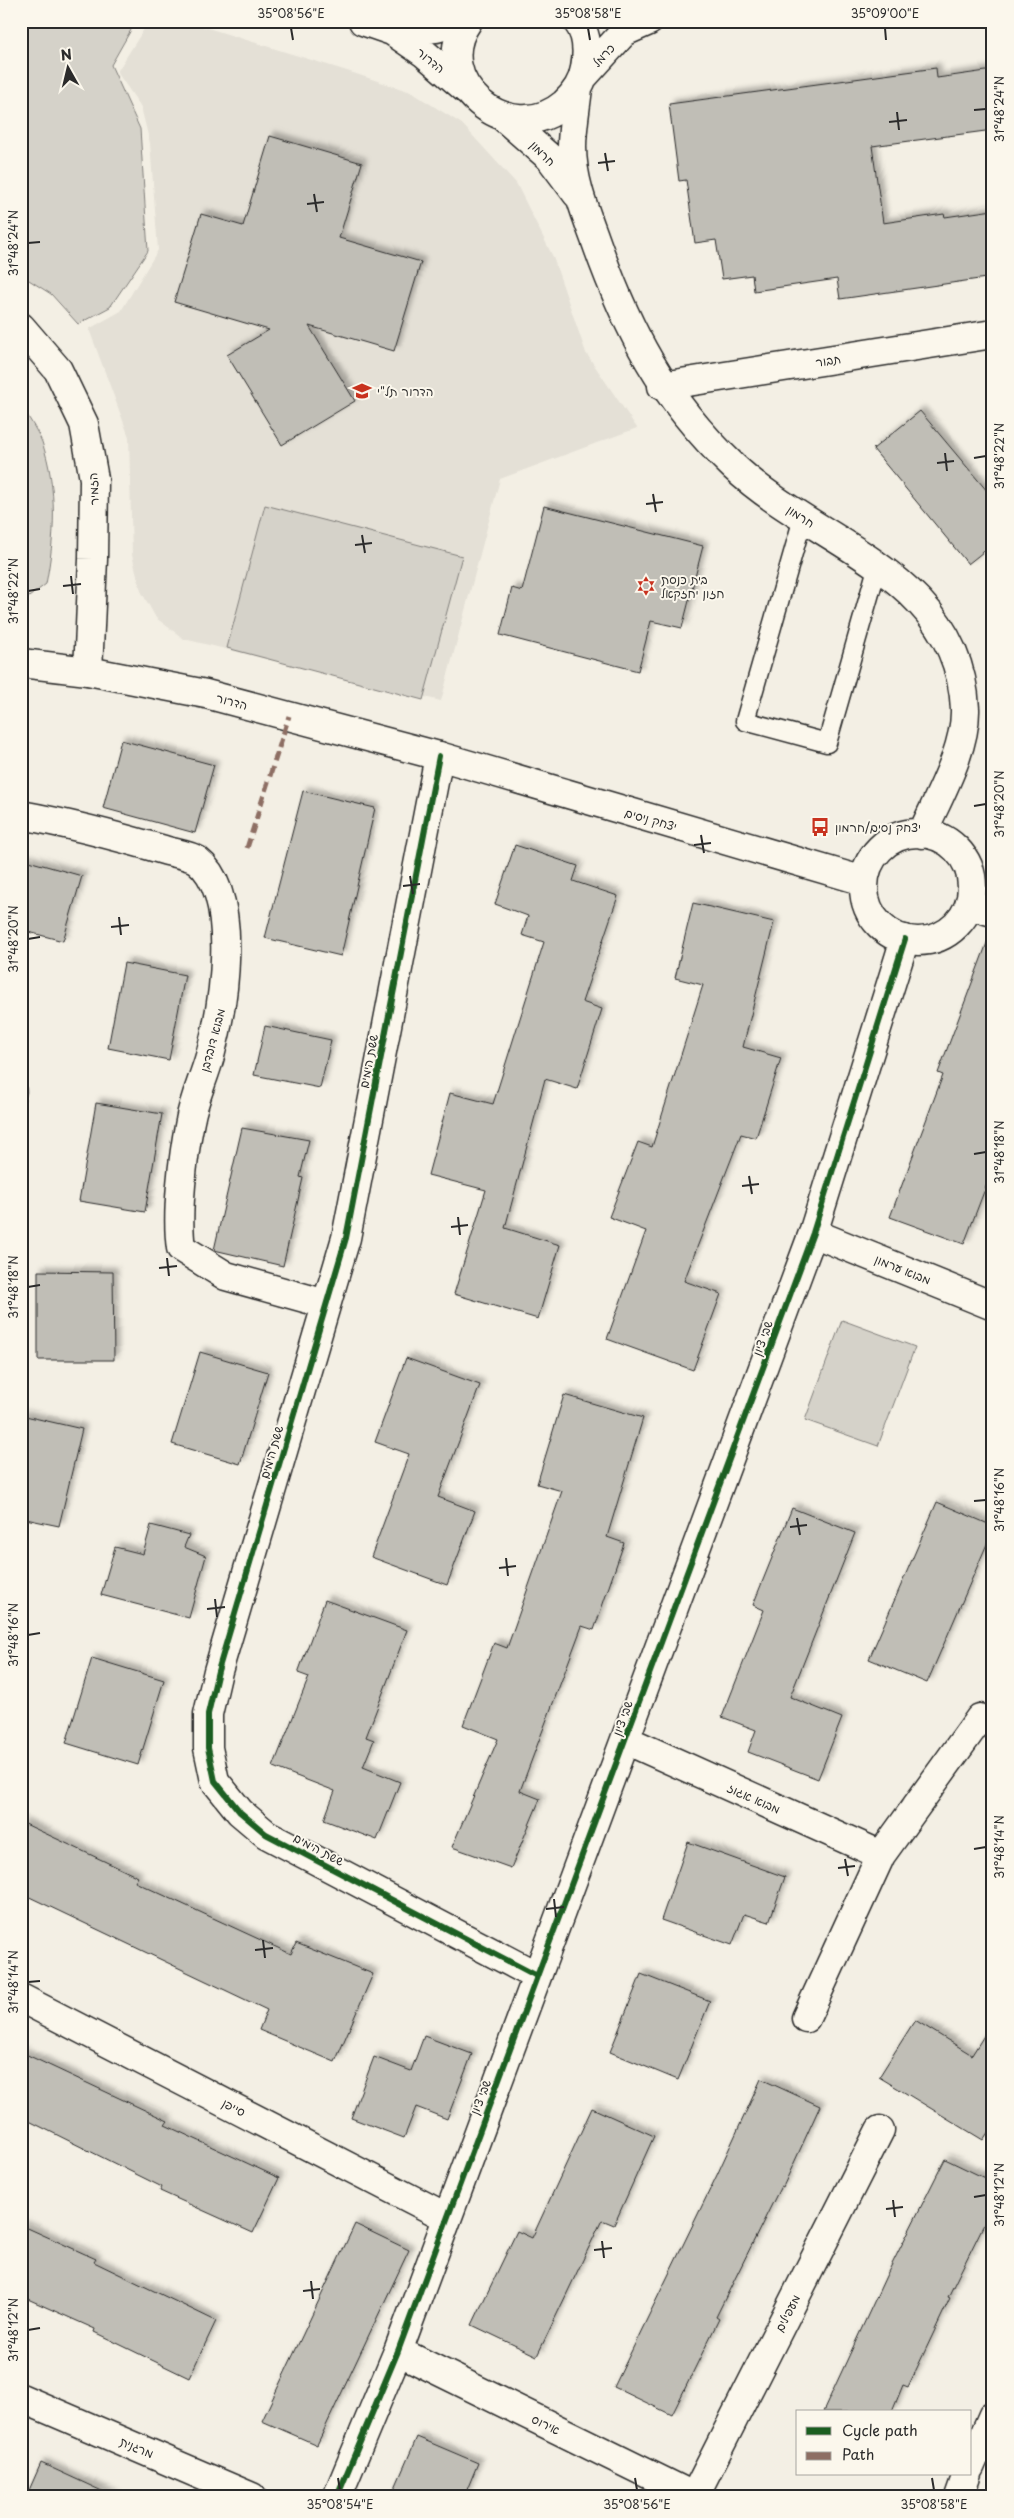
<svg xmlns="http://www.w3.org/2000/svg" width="1014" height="2518" font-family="'Playpen Sans','Playpen Sans Hebrew',sans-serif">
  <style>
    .built { fill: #e4e0d6 }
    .green { fill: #d5d2c9; stroke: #807e7a }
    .building { fill: #c0beb6; stroke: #2b2b2b; filter: url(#shadow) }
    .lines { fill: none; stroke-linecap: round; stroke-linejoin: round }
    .lane-casing { stroke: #2b2b2b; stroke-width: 21 }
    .street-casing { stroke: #2b2b2b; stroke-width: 31 }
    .secondary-casing { stroke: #2b2b2b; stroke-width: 31 }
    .lane { stroke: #fbf7ec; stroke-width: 18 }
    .street { stroke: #fbf7ec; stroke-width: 28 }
    .secondary { stroke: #fbf7ec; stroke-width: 28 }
    .quiet { stroke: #8d6e63; stroke-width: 5; stroke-dasharray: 10 5; stroke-linecap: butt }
    .cycleway-casing { stroke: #fbf7ec; stroke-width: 9 }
    .cycleway { stroke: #1b5e20; stroke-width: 6 }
    .ticks { fill: none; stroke: #2b2b2b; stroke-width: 2 }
    .labels { text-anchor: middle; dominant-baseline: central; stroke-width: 4; stroke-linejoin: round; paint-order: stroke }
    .street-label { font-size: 12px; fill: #2b2b2b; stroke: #fbf7ec }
    .poi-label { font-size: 12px; fill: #2b2b2b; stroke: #fbf7ec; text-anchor: start }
    .neatline { fill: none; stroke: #2b2b2b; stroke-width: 2 }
    .ticks-label { font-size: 12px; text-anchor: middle; fill: #2b2b2b }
  </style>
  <defs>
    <filter id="shadow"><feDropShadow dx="4.5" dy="-4.5" stdDeviation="2.5" flood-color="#0004"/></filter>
  </defs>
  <rect width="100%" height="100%" fill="#f3efe4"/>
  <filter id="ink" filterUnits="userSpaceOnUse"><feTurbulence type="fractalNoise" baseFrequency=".02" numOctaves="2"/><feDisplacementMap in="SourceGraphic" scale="10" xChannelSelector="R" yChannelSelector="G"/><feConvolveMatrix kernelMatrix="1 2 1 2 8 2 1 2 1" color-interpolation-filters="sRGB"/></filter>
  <g filter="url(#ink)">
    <path class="built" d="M149 21H185L344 70 411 92 462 124 516 183 553 257 586 353 637 428 500 479 441 701 184 639 156 618 141 591 132 555 129 437 89 329 121 311 158 250 150 143 141 107 117 72Z"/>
    <path class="green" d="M21 21H136L111 65 140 129 148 251 110 307 78 324 51 294 21 275Z
      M21 405C28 417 37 430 42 442 58 490 55 536 46 584L21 603Z
      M265 505 462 556 423 700 227 648Z
      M21 1033 27 1092 21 1114Z
      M842 1320 915 1347 878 1446 805 1420Z"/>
    <path class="building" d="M936 68 937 78 993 70V130L872 146 883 223 944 214 945 217 993 210V277L840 299 837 279 754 291 752 275 722 279 716 240 695 243 686 180 679 181 669 104Z
      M270 136 362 163 339 238 421 262 394 351 309 326 355 401 282 445 227 355 269 330 174 302 201 214 243 226Z
      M920 411 993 498V544L968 564 873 449Z
      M544 506 703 546 682 628 651 621 638 671 500 635 512 588 522 591Z
      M121 740 214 765 195 833 103 808Z
      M303 791 375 808 341 956 265 938Z
      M515 845 578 866 573 881 618 896 582 1002 602 1009 577 1089 545 1079 505 1228 560 1245 538 1319 454 1294 486 1190 428 1175 450 1093 493 1104 544 942 522 935 528 916 495 904Z
      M21 859 82 876 63 941 21 930Z
      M693 903 774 922 743 1047 781 1058 756 1138 741 1134 684 1281 721 1294 693 1370 607 1339 646 1231 609 1217 638 1142 652 1147 703 985 675 978Z
      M990 935 993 936V1168L964 1244 890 1217 943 1075 938 1073Z
      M124 963 185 975 169 1060 108 1048Z
      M265 1026 331 1040 320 1088 254 1075Z
      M96 1103 162 1114 145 1212 79 1201Z
      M242 1128 309 1140 300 1177 303 1178 283 1266 214 1250Z
      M38 1271 113 1272 114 1360H38Z
      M200 1352 268 1372 240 1464 172 1444Z
      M406 1358 480 1385 438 1497 475 1511 447 1585 371 1557 409 1454 375 1442Z
      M564 1395 643 1418 607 1537 624 1543 594 1630 582 1626 520 1791 540 1799 511 1868 452 1847 498 1739 463 1725 494 1643 507 1648 562 1491 537 1484Z
      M21 1415 82 1429 59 1526 21 1518Z
      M937 1502 993 1526V1530L927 1683 869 1659Z
      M792 1508 855 1533 790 1697 842 1718 818 1779 748 1752 756 1730 722 1717 764 1610 753 1605Z
      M151 1525 189 1535 184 1547 206 1556 189 1618 101 1595 115 1547 143 1554Z
      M325 1600 407 1630 366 1737 374 1740 363 1767 400 1782 377 1840 324 1820 335 1791 273 1767 309 1677 298 1673Z
      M92 1658 164 1680 138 1765 66 1743Z
      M21 1822 138 1877 135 1882 291 1954 296 1943 373 1974 335 2062 259 2030 267 2010 21 1893Z
      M688 1842 785 1877 769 1922 744 1914 732 1945 661 1920Z
      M641 1974 710 2001 678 2080 610 2052Z
      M915 2020 972 2055 993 2021V2125L983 2140 879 2077Z
      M424 2036 472 2054 447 2119 416 2107 404 2138 351 2118 374 2057 411 2071Z
      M21 2052 168 2121 165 2125 279 2178 253 2233 160 2191 162 2187 21 2117Z
      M761 2079 820 2106 783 2187 781 2186 716 2317 719 2319 672 2415 614 2387 717 2175Z
      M592 2108 654 2136 614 2225 602 2220 537 2356 472 2325 517 2231 532 2238Z
      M945 2159 993 2182V2206L948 2297 950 2298 908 2387 903 2385 892 2412H823L886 2276Z
      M355 2224 409 2250 317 2445 262 2421Z
      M21 2225 96 2259 94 2262 216 2321 189 2378 94 2332 95 2329 21 2296Z
      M417 2437 478 2463 464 2497H391Z
      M41 2463 115 2497H26Z"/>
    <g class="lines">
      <g class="lane-casing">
        <path id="lane" d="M803 518 745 721 827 743 878 565"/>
      </g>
      <g class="street-casing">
        <path id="street" d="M21 327 58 370 84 424 94 479 93 559 88 671
          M662 386 993 334
          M439 756 346 1238 218 1671 208 1714V1748L215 1781 240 1812 266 1834 537 1976
          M21 815C71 824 116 836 164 850 173 853 189 855 197 860 242 895 223 1008 210 1056 204 1078 194 1098 190 1121 183 1156 176 1214 181 1248L226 1276 326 1304
          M813 1233 993 1306
          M626 1740 881 1855
          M21 1998 446 2217
          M806 2018 881 1855 980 1718
          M398 2351 695 2497
          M21 2398 252 2497
          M337 2497 398 2351 813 1233 905 939
          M694 2497 880 2130"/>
      </g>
      <g class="secondary-casing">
        <path id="secondary" d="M363 21 392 31 424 53 467 90
          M468 21C426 80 509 151 564 104 575 94 583 82 585 68 588 52 588 35 577 21
          M392 31 436 28 460 21
          M584 76 624 32 649 21
          M578 88C576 107 572 127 572 147 572 179 584 209 595 239 627 330 662 398 733 466 816 545 959 573 965 709 966 750 938 797 922 834
          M501 115 550 158 577 194
          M21 663 88 671 206 694 439 756 864 881
          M864 887a54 54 0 1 1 108 0a54 54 0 1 1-108 0Z
          M969 905 993 912
          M970 2467 993 2415
          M959 2497 967 2474"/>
      </g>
      <use href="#lane" class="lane"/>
      <use href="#street" class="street"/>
      <use href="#secondary" class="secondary"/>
      <path class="quiet" d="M247 848 289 716"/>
      <g class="cycleway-casing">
        <path id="cycleway" d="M439 756 346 1238 218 1671 208 1714V1748L215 1781 240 1812 266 1834 537 1976
          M337 2497 398 2351 813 1233 905 939"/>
      </g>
      <use href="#cycleway" class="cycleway"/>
    </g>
  </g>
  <path class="ticks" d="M291 28 293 40M588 28 590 40M885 28 886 40M974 110 986 109M897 112 899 130M889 122 907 120M605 153 608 171M598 163 615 161M314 194 317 212M307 204 324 202M28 243 40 242M945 453 947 471M974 458 986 456M937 463 954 461M653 494 656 512M646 504 663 502M362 535 365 553M355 545 372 543M71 576 73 594M63 586 81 584M28 591 40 589M974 806 986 804M701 835 704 853M694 845 711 843M410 876 413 894M403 886 420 884M119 917 121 935M111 927 129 925M28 939 40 937M974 1154 986 1152M749 1176 752 1194M742 1186 759 1184M458 1217 460 1235M451 1227 468 1225M167 1258 169 1276M159 1268 177 1266M28 1287 40 1285M974 1501 986 1500M797 1518 800 1535M790 1527 807 1525M506 1558 508 1576M499 1568 516 1566M215 1599 217 1617M207 1609 225 1607M28 1635 40 1633M974 1849 986 1847M845 1859 848 1876M838 1868 855 1866M554 1899 556 1917M546 1909 564 1907M263 1940 265 1958M255 1950 273 1948M28 1982 40 1981M974 2197 986 2195M893 2200 895 2217M886 2209 903 2207M602 2241 604 2258M594 2250 612 2248M311 2281 313 2299M303 2291 320 2289M28 2330 40 2328M338 2478 340 2490M635 2478 637 2490M932 2478 934 2490"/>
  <defs>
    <g id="school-bare" transform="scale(1.5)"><path d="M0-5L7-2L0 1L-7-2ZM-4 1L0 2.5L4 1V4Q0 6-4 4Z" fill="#c8321e" stroke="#fbf7ec" stroke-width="2.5" paint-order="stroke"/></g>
    <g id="synagogue-bare" transform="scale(1.5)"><path d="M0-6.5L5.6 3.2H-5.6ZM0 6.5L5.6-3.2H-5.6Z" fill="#c8321e" stroke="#fbf7ec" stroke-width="2.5" paint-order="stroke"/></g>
    <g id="bus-bare" transform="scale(1.5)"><path d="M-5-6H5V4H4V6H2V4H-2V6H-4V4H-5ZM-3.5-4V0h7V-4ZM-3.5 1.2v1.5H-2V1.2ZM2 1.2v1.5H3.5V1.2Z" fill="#c8321e" stroke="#fbf7ec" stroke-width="2.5" paint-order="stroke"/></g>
  </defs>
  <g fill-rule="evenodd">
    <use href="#school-bare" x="362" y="391"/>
    <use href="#synagogue-bare" x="646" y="586"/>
    <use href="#bus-bare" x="820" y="827"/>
  </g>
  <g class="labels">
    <g class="street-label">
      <text transform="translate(603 55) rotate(-48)">כרמל</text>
      <text transform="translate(431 60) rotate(39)">הדרור</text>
      <text transform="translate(543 153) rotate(45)">חרמון</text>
      <text transform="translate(828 360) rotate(-9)">תבור</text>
      <text transform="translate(93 489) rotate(-93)">הזמיר</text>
      <text transform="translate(801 516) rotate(33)">חרמון</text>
      <text transform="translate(232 701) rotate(15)">הדרור</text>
      <text transform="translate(651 819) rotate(16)">יצחק ניסים</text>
      <text transform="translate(212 1040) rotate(-75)">מבוא דובדבן</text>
      <text transform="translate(368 1061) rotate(-79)">ששת הימים</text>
      <text transform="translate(903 1269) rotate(22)">מבוא ערמון</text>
      <text transform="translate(762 1338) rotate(-70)">שבי ציון</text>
      <text transform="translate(271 1452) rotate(-74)">ששת הימים</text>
      <text transform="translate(622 1718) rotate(-70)">שבי ציון</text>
      <text transform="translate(754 1798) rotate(24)">מבוא אגוז</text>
      <text transform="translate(319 1849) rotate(28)">ששת הימים</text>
      <text transform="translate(480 2097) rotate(-69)">שבי ציון</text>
      <text transform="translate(234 2107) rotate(27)">סייפן</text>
      <text transform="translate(787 2313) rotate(-63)">מעפילים</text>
      <text transform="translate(546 2424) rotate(26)">אירוס</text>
      <text transform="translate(137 2447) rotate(23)">מרגנית</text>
    </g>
    <g class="poi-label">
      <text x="377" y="391">הדרור תל"י</text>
      <text x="661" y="579">בית כנסת<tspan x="661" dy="14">חזון יחזקאל</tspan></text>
      <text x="835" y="827">יצחק נסים/חרמון</text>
    </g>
  </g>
  <rect width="1014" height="2518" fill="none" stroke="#fbf7ec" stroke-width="55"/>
  <rect x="796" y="2410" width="175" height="65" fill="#fbf7ec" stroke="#a8a59f"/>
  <rect x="806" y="2427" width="25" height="8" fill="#1b5e20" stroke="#a8a59f"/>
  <text x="842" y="2436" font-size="15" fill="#2b2b2b">Cycle path</text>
  <rect x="806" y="2452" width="25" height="8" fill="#8d6e63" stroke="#a8a59f"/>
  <text x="842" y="2460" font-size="15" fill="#2b2b2b">Path</text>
  <g transform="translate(68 68) rotate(352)" stroke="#fbf7ec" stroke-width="4" paint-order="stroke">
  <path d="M0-4L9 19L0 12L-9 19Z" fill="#2b2b2b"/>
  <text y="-8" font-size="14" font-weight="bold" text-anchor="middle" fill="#2b2b2b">N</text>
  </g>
  <rect x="28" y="28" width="958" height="2462" class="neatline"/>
  <g class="ticks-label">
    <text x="291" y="18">35°08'56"E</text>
    <text x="588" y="18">35°08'58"E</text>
    <text x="885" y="18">35°09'00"E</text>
    <text transform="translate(1000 109) rotate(-90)" y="4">31°48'24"N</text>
    <text transform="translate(14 243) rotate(-90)" y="4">31°48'24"N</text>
    <text transform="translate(1000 456) rotate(-90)" y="4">31°48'22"N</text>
    <text transform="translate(14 591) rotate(-90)" y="4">31°48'22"N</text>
    <text transform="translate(1000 804) rotate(-90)" y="4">31°48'20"N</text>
    <text transform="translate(14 939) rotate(-90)" y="4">31°48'20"N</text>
    <text transform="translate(1000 1152) rotate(-90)" y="4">31°48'18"N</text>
    <text transform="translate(14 1287) rotate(-90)" y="4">31°48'18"N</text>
    <text transform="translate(1000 1500) rotate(-90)" y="4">31°48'16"N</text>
    <text transform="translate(14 1635) rotate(-90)" y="4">31°48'16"N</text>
    <text transform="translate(1000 1847) rotate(-90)" y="4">31°48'14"N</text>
    <text transform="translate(14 1982) rotate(-90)" y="4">31°48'14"N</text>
    <text transform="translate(1000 2195) rotate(-90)" y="4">31°48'12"N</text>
    <text transform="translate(14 2330) rotate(-90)" y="4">31°48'12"N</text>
    <text x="340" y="2509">35°08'54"E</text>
    <text x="637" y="2509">35°08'56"E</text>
    <text x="934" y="2509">35°08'58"E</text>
  </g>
</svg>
